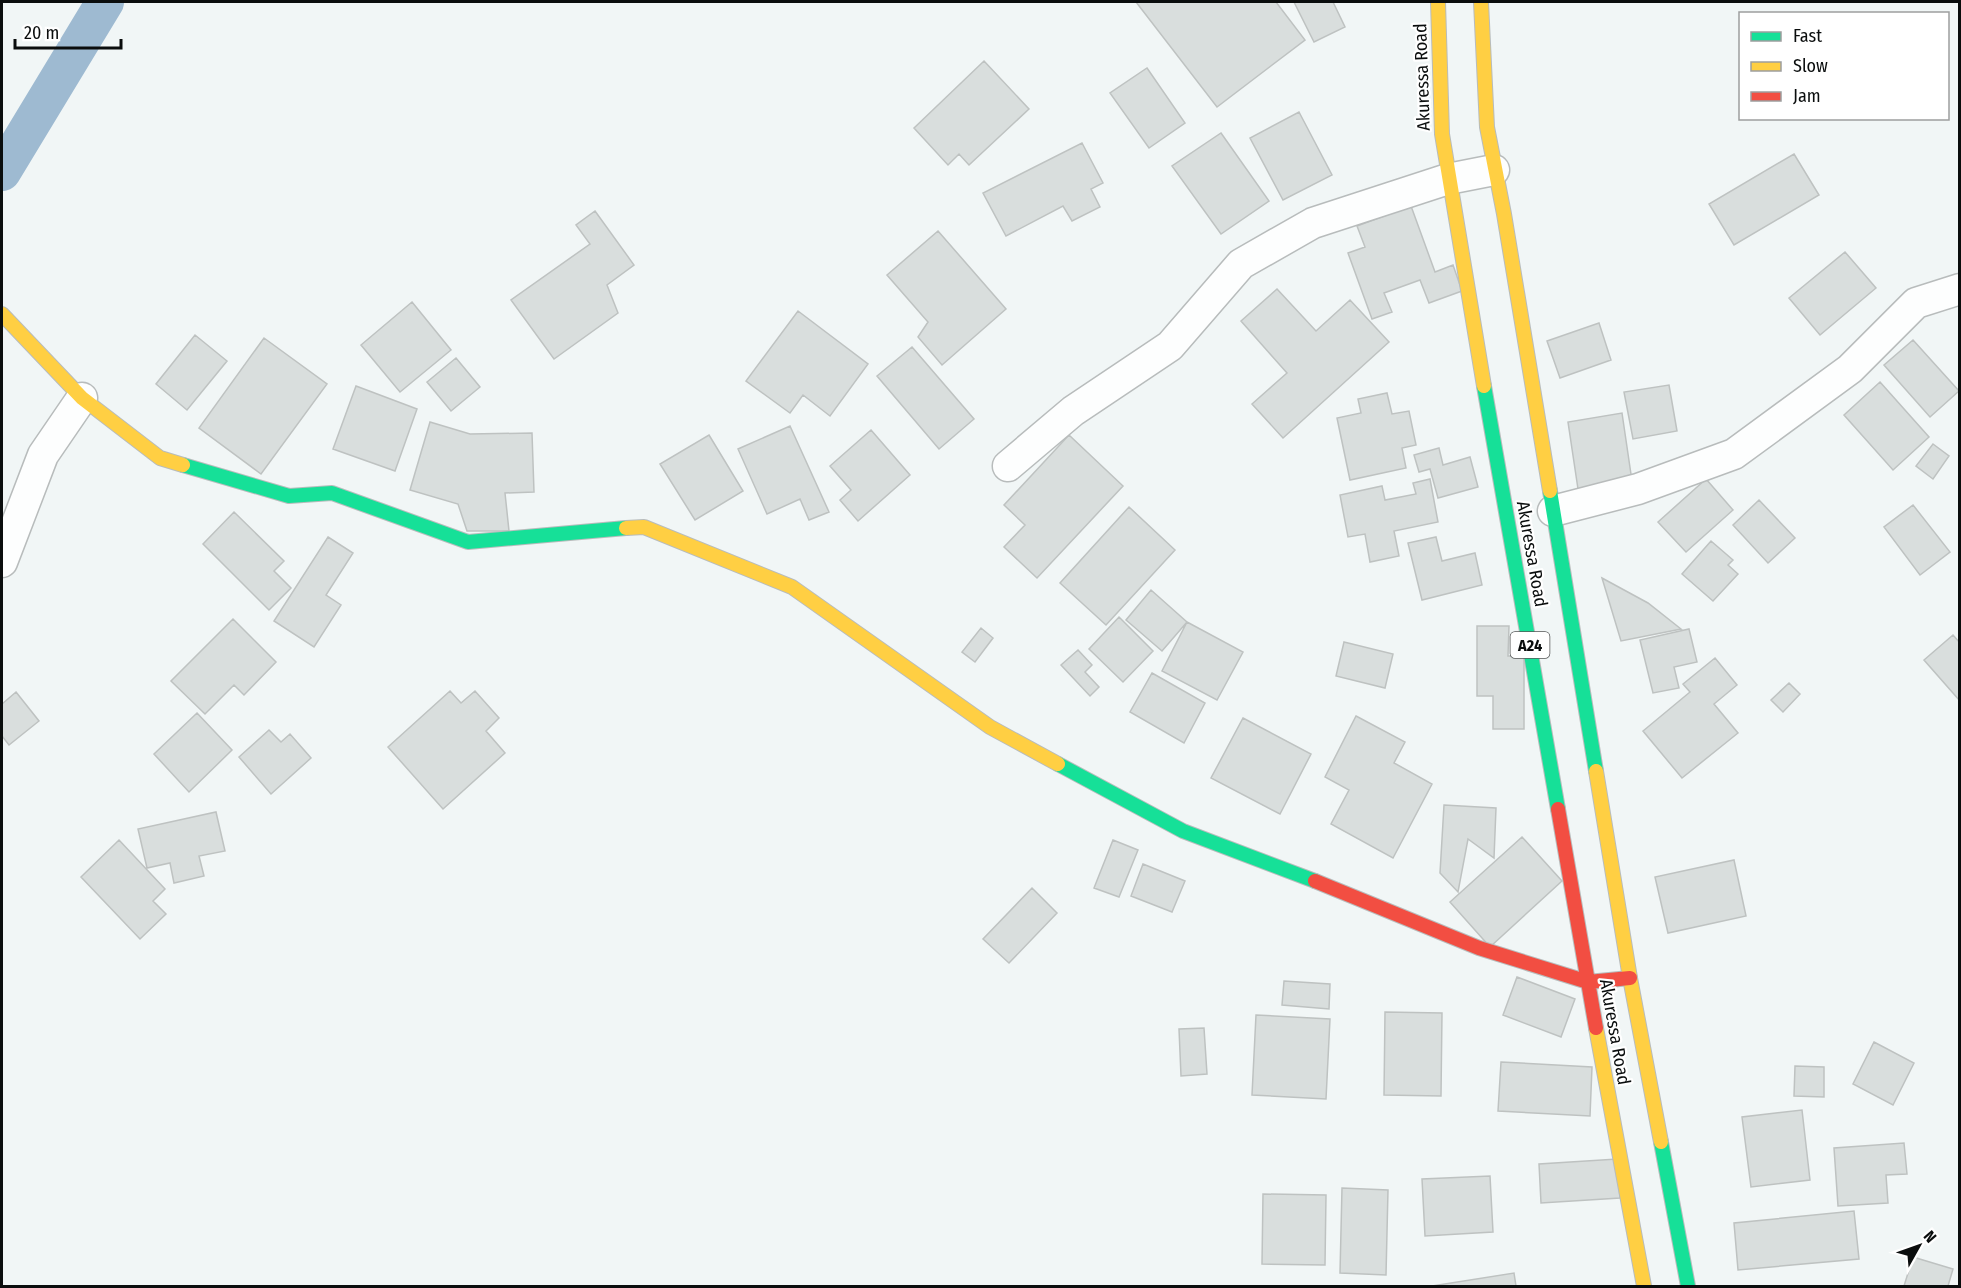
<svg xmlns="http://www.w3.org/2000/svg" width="1961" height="1288" font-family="'Fira Sans Condensed',sans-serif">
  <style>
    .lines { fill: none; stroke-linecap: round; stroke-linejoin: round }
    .canal { stroke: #9ebad1; stroke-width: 38 }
    .building { fill: #d9dedd; stroke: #bec2c1; stroke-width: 1.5 }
    .street-casing { stroke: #b8bcbc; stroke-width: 33 }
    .fast-casing { stroke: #b8bcbc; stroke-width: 16 }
    .slow-casing { stroke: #b8bcbc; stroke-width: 16 }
    .jam-casing { stroke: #b8bcbc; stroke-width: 16 }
    .street { stroke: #fdfefe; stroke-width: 30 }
    .fast { stroke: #16e098; stroke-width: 14 }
    .slow { stroke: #ffcf43; stroke-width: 14 }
    .jam { stroke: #f24e42; stroke-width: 14 }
    .labels { text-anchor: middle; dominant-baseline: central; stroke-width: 4.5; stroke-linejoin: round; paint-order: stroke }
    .shield { fill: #fff; stroke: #545656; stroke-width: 1.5 }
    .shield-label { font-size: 16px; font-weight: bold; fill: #0a0d0d }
    .street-label { font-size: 18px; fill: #0a0d0d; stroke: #fff }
  </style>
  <rect width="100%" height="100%" fill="#f1f6f6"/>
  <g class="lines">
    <path class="canal" d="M2 172 105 2"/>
  </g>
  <path class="building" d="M1136 2H1276L1305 40 1217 107Z
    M1294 2H1333L1345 27 1314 42Z
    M984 61 1029 109 969 165 959 154 948 165 914 128Z
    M1147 68 1185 123 1149 148 1110 93Z
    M1299 112 1332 175 1283 200 1250 138Z
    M1221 133 1269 201 1221 234 1172 166Z
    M1082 143 1103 183 1091 189 1100 207 1072 221 1063 206 1006 236 983 193Z
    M1794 154 1819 195 1734 245 1709 204Z
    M1411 206 1435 272 1453 265 1462 291 1429 303 1420 280 1384 293 1392 312 1372 319 1348 253 1365 247 1357 226Z
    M595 211 634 265 607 285 618 313 554 359 511 300 590 244 576 225Z
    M938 231 1006 309 942 365 918 337 928 322 887 275Z
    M1845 252 1876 288 1820 335 1789 298Z
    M1277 289 1316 331 1350 300 1389 342 1283 438 1252 404 1287 373 1241 321Z
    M412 302 451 350 400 392 361 345Z
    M798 311 868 364 830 416 803 395 790 413 746 381Z
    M1599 323 1611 360 1560 378 1547 341Z
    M195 335 227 361 187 410 156 384Z
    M264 338 327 384 261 474 199 428Z
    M1913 340 1959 391 1930 417 1884 365Z
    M912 347 974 419 939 449 877 376Z
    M456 358 480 387 451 411 427 382Z
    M1880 382 1929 437 1893 470 1844 415Z
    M1669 385 1677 431 1633 439 1624 392Z
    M356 386 417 409 395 471 333 449Z
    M1387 393 1392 414 1409 411 1416 445 1402 448 1406 468 1350 480 1337 418 1361 413 1358 399Z
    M1622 413 1632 481 1578 489 1568 422Z
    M430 422 470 434 532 433 534 492 505 493 509 531H467L458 504 410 490Z
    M790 426 829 512 809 520 800 499 767 514 738 449Z
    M871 430 910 475 858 521 840 500 851 490 830 466Z
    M709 435 743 491 695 520 660 464Z
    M1069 435 1123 486 1037 578 1004 547 1025 525 1004 505Z
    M1933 444 1949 456 1933 479 1916 466Z
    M1439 448 1443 465 1470 457 1478 487 1438 498 1430 469 1419 472 1414 455Z
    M1430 479 1438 522 1394 531 1399 556 1370 562 1365 534 1348 537 1340 495 1382 486 1385 500 1416 494 1413 483Z
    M1706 479 1733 510 1686 552 1658 522Z
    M1759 500 1795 538 1768 563 1733 525Z
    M1913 505 1950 552 1920 575 1884 527Z
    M1129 507 1175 550 1106 625 1060 583Z
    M234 512 284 561 274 571 291 588 269 610 203 544Z
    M328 537 353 553 326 595 341 605 314 647 274 621Z
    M1436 537 1442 561 1475 553 1482 585 1422 600 1408 543Z
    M1711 541 1733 560 1728 565 1738 574 1713 601 1682 574Z
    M1602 578 1648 603 1681 629 1621 641Z
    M1151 590 1187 622 1162 651 1126 620Z
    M1119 617 1153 651 1123 682 1089 649Z
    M233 619 276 662 244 695 234 685 205 714 171 681Z
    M1187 622 1243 652 1217 700 1162 671Z
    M1477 626H1509L1508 656H1524V729H1493V696H1477Z
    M981 628 993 638 975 662 962 652Z
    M1689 629 1697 662 1674 667 1679 688 1653 693 1640 640Z
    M1953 635 1960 643V701L1924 660Z
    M1344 642 1393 654 1385 688 1336 676Z
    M1078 650 1092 665 1085 672 1099 687 1090 696 1061 665Z
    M1715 658 1737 685 1714 704 1738 733 1682 778 1643 731 1690 692 1683 684Z
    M1152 673 1205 703 1184 743 1130 712Z
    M1789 683 1800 694 1783 712 1771 700Z
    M450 691 461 703 475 691 499 718 486 731 505 753 443 809 388 747Z
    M16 692 39 721 9 745 2 736V704Z
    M197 713 232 750 189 792 154 754Z
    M1356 716 1405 742 1394 763 1432 784 1393 858 1331 824 1349 790 1325 777Z
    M1243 718 1311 754 1280 814 1211 778Z
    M269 730 281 742 290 734 311 758 271 794 239 757Z
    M1444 805 1496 808 1494 858 1468 839 1458 892 1440 873Z
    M216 812 225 851 199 856 204 876 174 883 170 863 147 868 138 829Z
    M1522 837 1562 881 1490 947 1450 902Z
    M119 840 165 889 153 901 166 914 140 939 81 877Z
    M1113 840 1138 850 1119 897 1094 888Z
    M1734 860 1746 916 1668 933 1655 877Z
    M1143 864 1185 881 1172 912 1131 896Z
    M1032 888 1057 913 1009 963 983 939Z
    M1517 977 1575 999 1561 1037 1503 1015Z
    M1284 981 1330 984 1329 1009 1282 1005Z
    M1385 1012 1442 1013 1441 1096 1384 1095Z
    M1256 1015 1330 1019 1326 1099 1252 1095Z
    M1204 1028 1207 1074 1181 1076 1179 1029Z
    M1874 1042 1914 1063 1893 1105 1853 1084Z
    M1501 1062 1592 1067 1590 1116 1498 1111Z
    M1795 1066 1824 1067V1097L1794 1096Z
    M1802 1110 1810 1180 1751 1187 1742 1117Z
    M1904 1143 1907 1174 1886 1175 1888 1203 1838 1206 1834 1148Z
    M1617 1159 1620 1198 1541 1203 1539 1164Z
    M1490 1176 1493 1232 1425 1236 1422 1179Z
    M1342 1188 1388 1190 1386 1275 1340 1273Z
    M1263 1194 1326 1195 1325 1265 1262 1264Z
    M1854 1211 1859 1259 1738 1270 1734 1223Z
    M1913 1257 1953 1269 1948 1286H1904Z
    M1514 1273 1516 1286H1432Z"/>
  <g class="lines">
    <g class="street-casing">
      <path id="street" d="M1008 466 1073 411 1170 346 1241 264 1313 223 1448 179 1494 170
        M1553 511 1638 489 1734 454 1850 369 1916 303 1960 289
        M2 562 43 455 82 398"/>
    </g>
    <g class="fast-casing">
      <path id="fast" d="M1484 386 1558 809
        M183 465 289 496 332 493 468 542 626 528
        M1550 491 1596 771
        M1058 764 1183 831 1315 881
        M1661 1142 1688 1286"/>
    </g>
    <g class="slow-casing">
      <path id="slow" d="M1438 2 1442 134 1484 386
        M1481 2 1487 127 1504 214 1550 491
        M2 314 82 398 160 458 183 465
        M626 528 644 527 792 587 990 727 1058 764
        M1596 771 1630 978 1661 1142
        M1596 1028 1644 1286"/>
    </g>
    <g class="jam-casing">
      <path id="jam" d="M1558 809 1596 1028
        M1315 881 1479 948 1588 982 1630 978"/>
    </g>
    <use href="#street" class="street"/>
    <use href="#fast" class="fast"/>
    <use href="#slow" class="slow"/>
    <use href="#jam" class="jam"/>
  </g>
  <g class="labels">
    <rect class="shield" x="1510.5" y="632" width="39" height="26" rx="4.5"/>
    <g class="shield-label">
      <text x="1530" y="645">A24</text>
    </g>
    <g class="street-label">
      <text transform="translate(1422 77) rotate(-92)">Akuressa Road</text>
      <text transform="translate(1532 554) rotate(80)">Akuressa Road</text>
      <text transform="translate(1615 1032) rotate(80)">Akuressa Road</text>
    </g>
  </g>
  <rect width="1961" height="1288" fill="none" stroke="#0a0d0d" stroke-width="6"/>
  <rect x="1739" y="12" width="210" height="108" fill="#ffffff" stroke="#9d9e9e" stroke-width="1.5"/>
  <rect x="1751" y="32" width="30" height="9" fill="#16e098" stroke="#9d9e9e" stroke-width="1.5"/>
  <text x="1793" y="42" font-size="18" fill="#0a0d0d">Fast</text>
  <rect x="1751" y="62" width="30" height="9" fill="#ffcf43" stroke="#9d9e9e" stroke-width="1.5"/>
  <text x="1793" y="72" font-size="18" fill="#0a0d0d">Slow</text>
  <rect x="1751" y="92" width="30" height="9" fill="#f24e42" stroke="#9d9e9e" stroke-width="1.5"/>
  <text x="1793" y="102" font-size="18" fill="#0a0d0d">Jam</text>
  <g transform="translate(1919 1246) rotate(50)" stroke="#ffffff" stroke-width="4.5" paint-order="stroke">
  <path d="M0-4.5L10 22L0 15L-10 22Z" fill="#0a0d0d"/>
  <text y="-9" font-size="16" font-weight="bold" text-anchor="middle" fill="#0a0d0d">N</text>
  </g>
  <path d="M15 39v9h106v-9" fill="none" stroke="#0a0d0d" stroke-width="3"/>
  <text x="24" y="39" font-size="18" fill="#0a0d0d" stroke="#ffffff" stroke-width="4.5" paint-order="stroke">20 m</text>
</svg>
